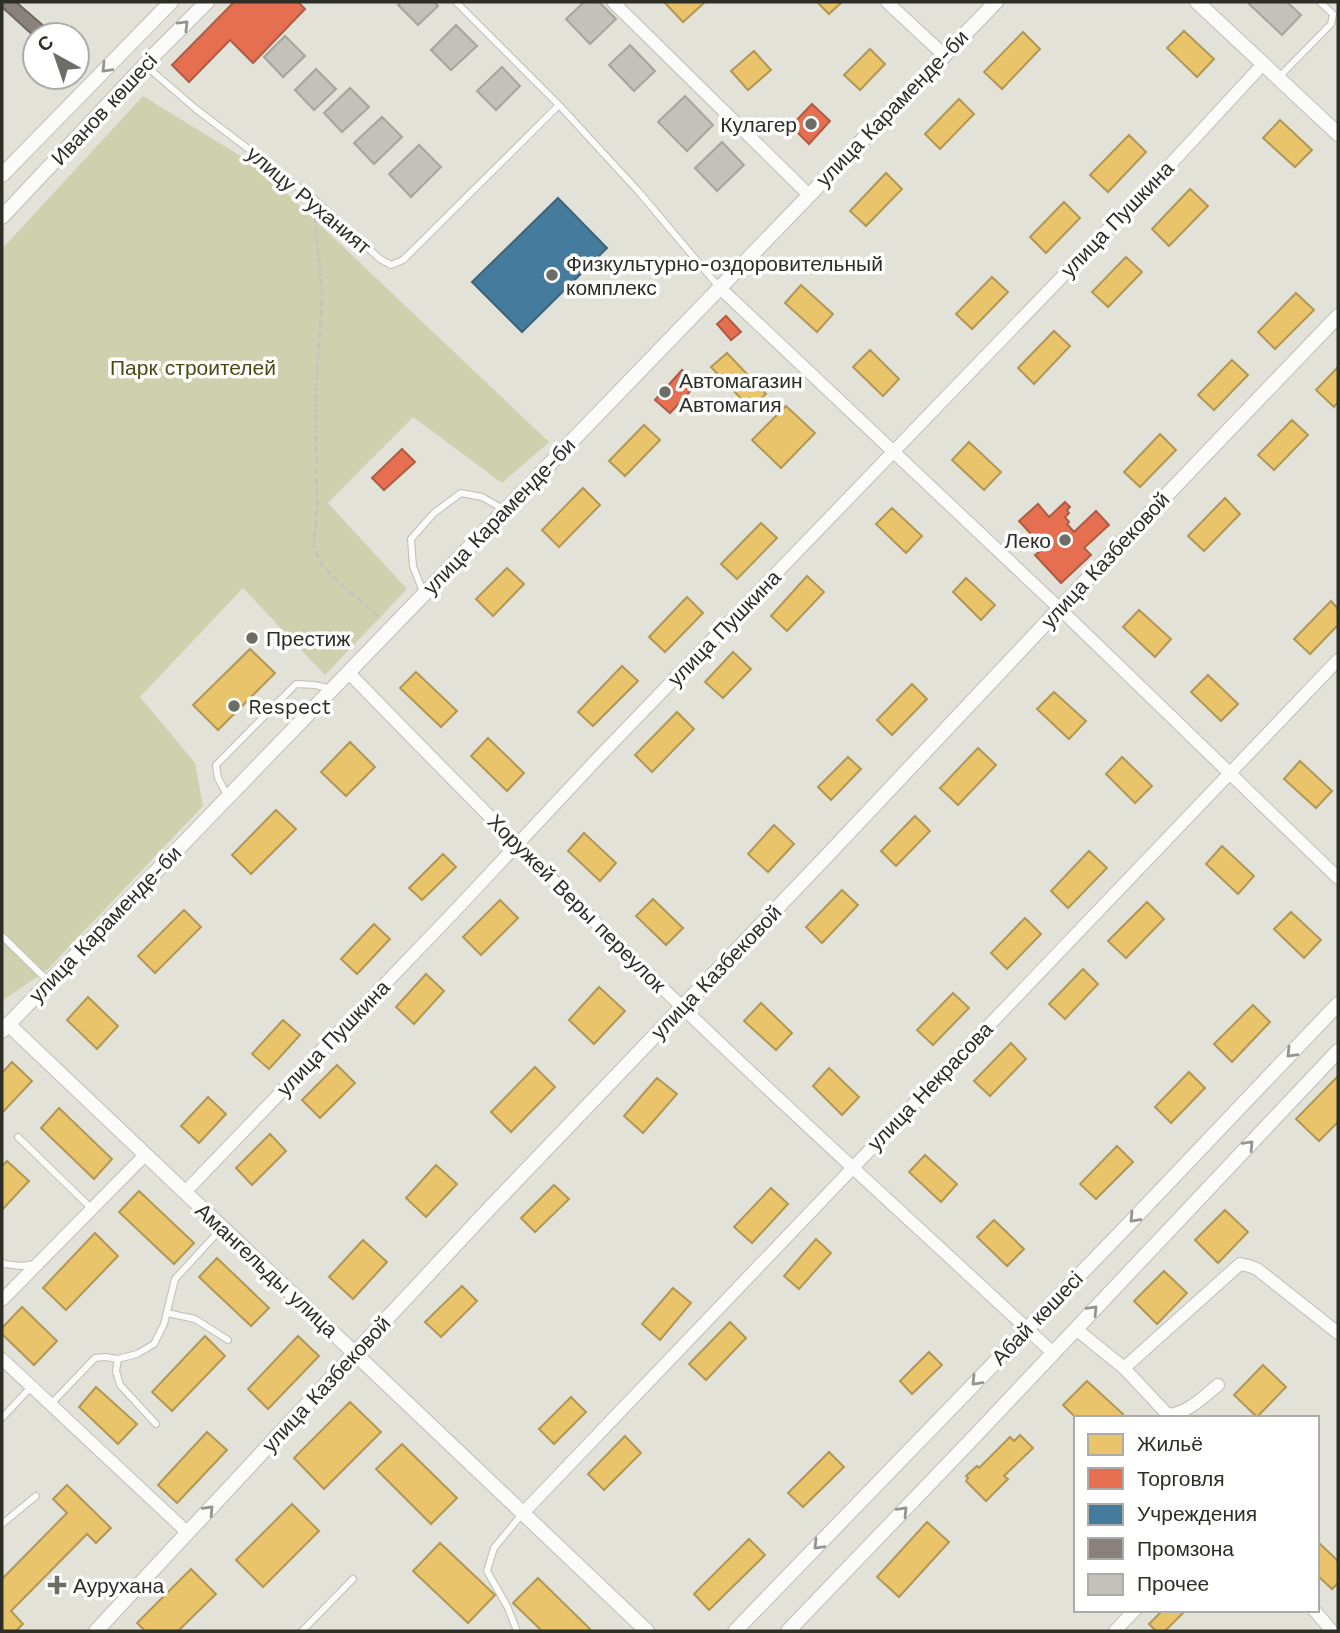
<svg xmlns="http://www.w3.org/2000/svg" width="1340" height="1633" font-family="'Work Sans',sans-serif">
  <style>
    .green { fill: #cfd0ad }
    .homes { fill: #e9c46a; stroke: #b19756; stroke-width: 2 }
    .shops { fill: #e76f51; stroke: #af5c44; stroke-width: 2 }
    .public { fill: #457b9d; stroke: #3e6479; stroke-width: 2 }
    .industry { fill: #8a817c; stroke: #6e6862; stroke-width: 2 }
    .building { fill: #c2c2ba; stroke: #a5a59d; stroke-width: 2 }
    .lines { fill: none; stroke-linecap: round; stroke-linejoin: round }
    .service-casing { stroke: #bdbeb5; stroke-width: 8 }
    .minor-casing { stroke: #bdbeb5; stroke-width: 14 }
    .tertiary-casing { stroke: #bdbeb5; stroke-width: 16 }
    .path { stroke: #c3c3c0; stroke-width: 2.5; stroke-dasharray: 7 3.5; stroke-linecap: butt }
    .service { stroke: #fbfbf9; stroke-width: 6 }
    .minor { stroke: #fbfbf9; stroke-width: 12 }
    .tertiary { stroke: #fbfbf9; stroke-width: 14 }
    .oneway { stroke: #949490 }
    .poi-dot { fill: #6c6d64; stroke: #fff; stroke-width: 2.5 }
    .labels { text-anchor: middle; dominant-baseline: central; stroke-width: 7; stroke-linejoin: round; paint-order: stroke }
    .street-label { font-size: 21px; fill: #2d2e26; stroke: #fff }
    .poi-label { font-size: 21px; fill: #2d2e26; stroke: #fff; text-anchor: start }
    .park-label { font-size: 21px; fill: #4a4a13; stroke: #fff }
  </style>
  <rect width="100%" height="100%" fill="#e2e2d8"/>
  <path class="green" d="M143 96 260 168 549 442 502 483 413 417 328 503 407 589 325 675 243 588 140 697 195 763 203 806 47 970 2 1001V249Z"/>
  <path class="homes" d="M664 2H705L683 22Z
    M817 2H842L829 14Z
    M1184 31 1214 59 1197 77 1167 48Z
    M1023 32 1040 49 1002 89 984 72Z
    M870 49 885 64 860 90 844 75Z
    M754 51 771 70 748 90 731 71Z
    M959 99 974 114 940 149 925 134Z
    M1280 120 1312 150 1295 167 1263 138Z
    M1129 135 1146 152 1108 192 1090 175Z
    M886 173 902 189 866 226 850 211Z
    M1190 189 1208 206 1169 246 1152 229Z
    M1064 202 1080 218 1046 253 1030 237Z
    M1126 257 1142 272 1108 307 1092 292Z
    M992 277 1008 292 972 329 956 314Z
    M801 285 833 314 817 332 785 303Z
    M1296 293 1314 310 1275 349 1258 332Z
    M1054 331 1070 346 1034 384 1018 368Z
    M870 350 899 379 883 396 853 367Z
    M727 353 766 394 750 408 711 367Z
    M1232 360 1248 375 1214 410 1198 395Z
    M1338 367V402L1334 407 1316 390Z
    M786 406 815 433 781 468 752 440Z
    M1292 420 1308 435 1274 470 1258 455Z
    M644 425 660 440 625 476 609 461Z
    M1160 434 1176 450 1140 487 1124 472Z
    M969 442 1001 472 984 490 952 460Z
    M583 488 600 505 559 547 542 530Z
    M1225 498 1240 514 1204 551 1188 536Z
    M892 508 922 536 906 553 876 524Z
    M761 523 777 538 737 579 721 564Z
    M507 568 524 584 493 616 476 599Z
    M807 576 824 592 787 631 771 616Z
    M966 578 995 605 981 620 953 592Z
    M687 597 703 613 665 652 649 637Z
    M1331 601 1338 609V625L1310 654 1294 639Z
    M1139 610 1171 639 1155 657 1123 627Z
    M250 649 275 673 218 730 193 705Z
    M733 652 751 669 723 698 705 682Z
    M622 666 638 681 593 726 578 712Z
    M416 672 457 711 441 727 400 688Z
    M1208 675 1238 704 1221 721 1191 692Z
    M912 684 927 699 892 735 877 720Z
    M1054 692 1086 721 1069 739 1037 709Z
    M677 712 694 729 652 772 635 755Z
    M488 738 524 773 507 791 471 756Z
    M350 742 375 767 346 796 321 772Z
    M978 748 996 765 958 805 940 788Z
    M848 757 861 769 831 800 818 787Z
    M1122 757 1152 786 1135 803 1106 774Z
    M1300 761 1332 791 1316 808 1284 779Z
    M276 810 296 829 251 874 232 855Z
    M915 816 930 831 896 866 881 851Z
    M774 825 794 844 768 872 748 854Z
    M584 833 616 863 600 881 568 851Z
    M1222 846 1254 876 1238 894 1206 864Z
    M1089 851 1107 868 1068 908 1051 891Z
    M443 854 456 867 422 900 409 888Z
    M842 890 858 905 822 943 806 927Z
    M653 899 683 928 666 945 636 916Z
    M500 900 518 918 481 955 463 937Z
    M1147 902 1164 919 1126 958 1108 941Z
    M184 910 201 927 155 973 138 956Z
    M1291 912 1321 940 1304 958 1274 929Z
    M1025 918 1041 934 1007 969 991 953Z
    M374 924 390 939 357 974 341 959Z
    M1083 969 1098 984 1065 1019 1049 1004Z
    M426 974 444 991 414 1024 396 1007Z
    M599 987 625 1011 594 1044 569 1020Z
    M953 993 969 1008 933 1045 917 1030Z
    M88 997 118 1026 97 1049 67 1020Z
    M761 1003 792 1033 776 1050 744 1021Z
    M1253 1005 1270 1022 1232 1062 1214 1044Z
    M283 1020 300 1035 269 1069 252 1054Z
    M1011 1043 1026 1059 990 1096 974 1081Z
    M12 1062 32 1081 2 1113V1073Z
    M337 1065 355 1083 320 1118 302 1100Z
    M535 1067 555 1087 511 1132 491 1112Z
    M829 1068 859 1097 842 1115 813 1086Z
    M1189 1072 1205 1088 1171 1123 1155 1107Z
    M1338 1076V1122L1319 1141 1296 1119Z
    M657 1078 677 1094 643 1133 624 1116Z
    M208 1097 226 1114 199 1143 181 1126Z
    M59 1108 112 1159 94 1179 41 1128Z
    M270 1134 286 1151 252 1185 236 1168Z
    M1117 1146 1133 1162 1096 1199 1080 1184Z
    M925 1155 957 1184 941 1202 909 1172Z
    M7 1161 29 1181 2 1210V1166Z
    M436 1165 457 1184 426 1217 406 1198Z
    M554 1185 569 1199 535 1232 521 1218Z
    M771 1188 788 1204 752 1243 734 1227Z
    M139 1191 194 1243 174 1264 119 1212Z
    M1225 1210 1248 1232 1218 1263 1195 1240Z
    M994 1220 1024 1249 1007 1266 977 1237Z
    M95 1233 118 1256 66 1310 43 1288Z
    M816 1239 831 1253 799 1289 784 1276Z
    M363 1240 387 1262 353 1299 329 1277Z
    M217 1258 269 1308 251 1326 199 1277Z
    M1164 1271 1187 1293 1157 1324 1134 1301Z
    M462 1286 477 1301 441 1337 425 1322Z
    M673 1288 691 1303 660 1340 642 1324Z
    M22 1307 57 1341 34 1365 2 1334V1328Z
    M730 1322 746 1338 706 1380 689 1364Z
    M205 1336 225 1356 172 1411 152 1392Z
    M298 1336 319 1356 268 1409 248 1389Z
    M929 1352 942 1365 912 1394 900 1381Z
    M1263 1365 1286 1387 1257 1417 1234 1395Z
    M1087 1381 1123 1414 1120 1418H1076L1063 1405Z
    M96 1387 137 1424 118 1444 79 1407Z
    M571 1397 586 1412 554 1444 539 1429Z
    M350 1402 381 1432 324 1489 294 1458Z
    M207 1432 227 1450 177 1503 158 1485Z
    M1020 1435 1033 1448 1004 1476 1008 1479 986 1501 966 1481 968 1478 966 1476 977 1466 979 1468 1010 1437 1014 1441Z
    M625 1436 641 1453 604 1490 588 1474Z
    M402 1444 457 1498 431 1524 376 1469Z
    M829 1452 844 1467 803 1507 788 1493Z
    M67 1485 111 1528 96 1543 87 1534 11 1611 23 1624 16 1631H2V1579L67 1513 53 1499Z
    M292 1504 319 1531 263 1587 236 1560Z
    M927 1522 949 1542 899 1597 877 1577Z
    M749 1539 765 1555 709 1610 694 1594Z
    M1317 1541 1338 1561V1583L1332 1589 1317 1575Z
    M440 1543 495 1595 468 1623 413 1571Z
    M191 1569 216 1594 178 1631H145L137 1623Z
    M538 1578 590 1629 588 1631H542L513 1603Z
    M1163 1610H1186L1165 1631H1156L1149 1624Z"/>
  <path class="shops" d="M234 2H298L305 9 253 63 230 40 189 82 172 65Z
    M812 104 830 121 809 144 791 126Z
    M726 316 741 332 731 340 717 324Z
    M682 370 697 384 670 413 655 400Z
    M402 449 415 462 384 490 372 478Z
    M1065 502 1070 507 1067 510 1069 513 1065 517 1069 522 1067 524 1074 532 1096 511 1109 525 1084 548 1091 555 1061 583 1035 555 1044 548 1019 521 1038 504 1049 517Z"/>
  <path class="public" d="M558 198 607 248 522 332 472 282Z"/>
  <path class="industry" d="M2 2H16L54 35H35V37L2 7Z"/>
  <path class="building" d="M401 2H434L438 6 418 25 398 5Z
    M584 2H599L616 19 590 44 566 19Z
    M1247 2H1287L1301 15 1282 35Z
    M456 25 477 46 451 70 431 50Z
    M285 36 305 56 283 77 264 57Z
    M630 45 655 71 634 91 609 65Z
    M502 67 520 86 496 110 477 91Z
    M316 69 336 89 314 110 295 90Z
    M350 88 369 107 342 132 324 113Z
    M685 96 713 125 687 151 658 122Z
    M382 117 402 137 374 164 354 143Z
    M722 142 744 165 717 191 695 168Z
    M419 145 441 167 411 197 389 174Z"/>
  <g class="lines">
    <g class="service-casing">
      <path id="service" d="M456 2 559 105
        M146 66 196 109 314 199 380 259 391 265 403 260 559 105 639 192 719 287
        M1278 78 1331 24 1333 14 1320 2
        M423 592 413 566 411 539 434 513 461 493 482 497 505 510
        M227 795 218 778 216 765 296 684 315 685 331 689
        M2 936 49 982
        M18 1137 92 1209
        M2 1262 4 1264 22 1266 34 1264
        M167 1313 195 1319 228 1340
        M118 1359 116 1371 120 1385 156 1424
        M50 1405 95 1358 105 1357 118 1359 137 1354 154 1344 164 1324 175 1279 221 1229
        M2 1418 31 1387
        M2 1524 36 1496
        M302 1631 353 1579
        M517 1631 507 1606 487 1571 494 1548 523 1513"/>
    </g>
    <g class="minor-casing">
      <path id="minor" d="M613 2 809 195
        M887 2 944 55
        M719 287 1060 609 1338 878
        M348 672C458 785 568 897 681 1006 803 1124 929 1237 1053 1353
        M185 1192 453 913 599 757 1167 168 1263 64
        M2 1300 145 1155
        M1076 1329 1124 1368 1168 1415C1188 1413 1203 1397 1218 1385
        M2 1359 188 1533
        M1124 1368 1240 1264 1249 1266 1257 1269 1338 1333
        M523 1513 1338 660
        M1314 1610 1332 1631
        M1115 1631 1135 1610"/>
    </g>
    <g class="tertiary-casing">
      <path id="tertiary" d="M1197 2 1338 134
        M2 175 171 2
        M2 217 158 51 207 2
        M8 1024 647 1631
        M2 1031 996 2
        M96 1631 488 1210 822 861 1159 503 1338 316
        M735 1631 1125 1228 1338 1004
        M788 1631 975 1436 1338 1051"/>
    </g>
    <path class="path" d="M315 216 322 296 316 391 317 509 314 546 321 564 339 583 381 618"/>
    <use href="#service" class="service"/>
    <use href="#minor" class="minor"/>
    <use href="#tertiary" class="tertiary"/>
  </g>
  <defs><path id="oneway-chevron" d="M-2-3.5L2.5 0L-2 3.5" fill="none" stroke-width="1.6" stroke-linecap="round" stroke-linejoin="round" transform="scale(1.75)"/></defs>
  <g class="oneway">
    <use href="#oneway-chevron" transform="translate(184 25) rotate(-45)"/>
    <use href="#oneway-chevron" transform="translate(106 68) rotate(134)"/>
    <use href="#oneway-chevron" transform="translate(1291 1053) rotate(134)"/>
    <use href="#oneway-chevron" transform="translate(1249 1145) rotate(-47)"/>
    <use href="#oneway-chevron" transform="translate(1134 1218) rotate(134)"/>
    <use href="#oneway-chevron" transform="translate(1093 1310) rotate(-47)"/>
    <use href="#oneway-chevron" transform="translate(976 1381) rotate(134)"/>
    <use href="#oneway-chevron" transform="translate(209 1510) rotate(-47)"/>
    <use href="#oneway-chevron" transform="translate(903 1511) rotate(-46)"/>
    <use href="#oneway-chevron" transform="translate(818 1545) rotate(134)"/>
  </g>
  <g class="poi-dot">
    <circle cx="811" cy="124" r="7"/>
    <circle cx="552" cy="275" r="7"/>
    <circle cx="665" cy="392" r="7"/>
    <circle cx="1065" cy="540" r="7"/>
    <circle cx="252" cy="638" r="7"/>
    <circle cx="234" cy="706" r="7"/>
    <path d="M53.5 1574.5h7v7h7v7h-7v7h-7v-7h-7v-7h7z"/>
  </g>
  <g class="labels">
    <g class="street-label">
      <text transform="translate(892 108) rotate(-46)">улица Караменде-би</text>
      <text transform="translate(104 109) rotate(-47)">Иванов көшесі</text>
      <text transform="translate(309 200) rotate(40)">улицу Руханият</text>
      <text transform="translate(1117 219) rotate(-46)">улица Пушкина</text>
      <text transform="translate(499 516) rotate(-46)">улица Караменде-би</text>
      <text transform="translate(1105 560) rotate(-47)">улица Казбековой</text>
      <text transform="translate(724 628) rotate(-46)">улица Пушкина</text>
      <text transform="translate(577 903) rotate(45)">Хоружей Веры переулок</text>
      <text transform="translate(105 924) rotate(-46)">улица Караменде-би</text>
      <text transform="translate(716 972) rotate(-46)">улица Казбековой</text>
      <text transform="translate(333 1038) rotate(-46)">улица Пушкина</text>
      <text transform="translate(930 1086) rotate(-46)">улица Некрасова</text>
      <text transform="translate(267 1270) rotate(43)">Амангельды улица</text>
      <text transform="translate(1037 1318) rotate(-46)">Абай көшесі</text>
      <text transform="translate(326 1384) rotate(-47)">улица Казбековой</text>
    </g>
    <g class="poi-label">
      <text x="797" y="124" text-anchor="end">Кулагер</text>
      <text x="566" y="263">Физкультурно-оздоровительный<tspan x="566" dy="24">комплекс</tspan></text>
      <text x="679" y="380">Автомагазин<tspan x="679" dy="24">Автомагия</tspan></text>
      <text x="1051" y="540" text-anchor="end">Леко</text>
      <text x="266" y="638">Престиж</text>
      <text x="248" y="706">Respect</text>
      <text x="73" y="1585">Аурухана</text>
    </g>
    <g class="park-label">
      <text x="193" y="367">Парк строителей</text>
    </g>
  </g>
  <rect width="1340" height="1633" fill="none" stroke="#2d2e26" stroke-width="7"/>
  <rect x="1074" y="1416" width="245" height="196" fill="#ffffff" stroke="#ababa8" stroke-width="2"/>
  <rect x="1088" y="1434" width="35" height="21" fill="#e9c46a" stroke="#ababa8" stroke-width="2"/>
  <text x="1137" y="1451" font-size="21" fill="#2d2e26">Жильё</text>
  <rect x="1088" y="1468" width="35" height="21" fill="#e76f51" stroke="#ababa8" stroke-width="2"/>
  <text x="1137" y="1486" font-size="21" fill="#2d2e26">Торговля</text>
  <rect x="1088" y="1504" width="35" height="21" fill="#457b9d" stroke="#ababa8" stroke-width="2"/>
  <text x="1137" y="1521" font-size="21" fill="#2d2e26">Учреждения</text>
  <rect x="1088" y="1538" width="35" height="21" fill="#8a817c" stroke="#ababa8" stroke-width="2"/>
  <text x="1137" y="1556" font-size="21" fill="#2d2e26">Промзона</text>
  <rect x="1088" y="1574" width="35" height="21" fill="#c2c2ba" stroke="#ababa8" stroke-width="2"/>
  <text x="1137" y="1591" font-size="21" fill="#2d2e26">Прочее</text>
  <g transform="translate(56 56) rotate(320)"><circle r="33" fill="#ffffff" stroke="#ababa8" stroke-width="2"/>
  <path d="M0-5L12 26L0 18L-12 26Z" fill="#6c6d64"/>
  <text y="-10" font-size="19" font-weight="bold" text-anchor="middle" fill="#2d2e26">С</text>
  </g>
</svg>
